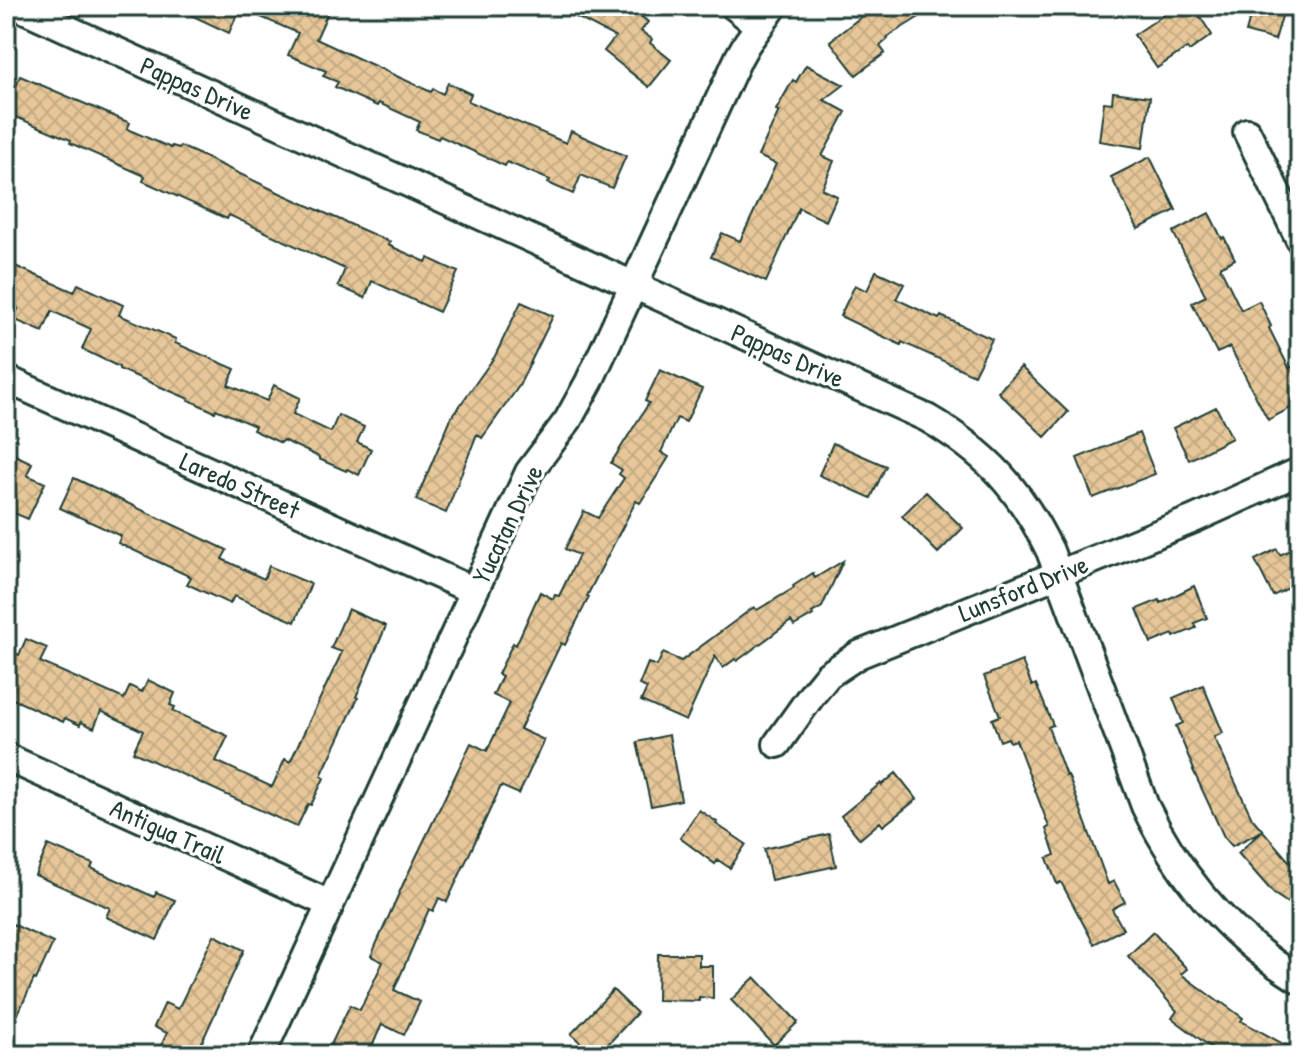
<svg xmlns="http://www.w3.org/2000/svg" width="1306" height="1061" font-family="'Patrick Hand',sans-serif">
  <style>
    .building { fill: url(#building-cross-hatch); stroke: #1f3d34; stroke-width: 2 }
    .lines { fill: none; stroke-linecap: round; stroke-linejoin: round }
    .street-casing { stroke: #1f3d34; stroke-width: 32 }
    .street { stroke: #fff; stroke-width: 26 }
    .labels { text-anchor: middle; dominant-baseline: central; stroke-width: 6; stroke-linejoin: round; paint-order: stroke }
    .street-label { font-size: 26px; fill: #1f3d34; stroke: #fff }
  </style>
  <defs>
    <pattern id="building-cross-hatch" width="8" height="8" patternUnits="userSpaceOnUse" patternTransform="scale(2)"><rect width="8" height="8" fill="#e7c799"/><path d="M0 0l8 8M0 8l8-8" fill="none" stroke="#c6ac84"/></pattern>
  </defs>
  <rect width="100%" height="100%" fill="#fff"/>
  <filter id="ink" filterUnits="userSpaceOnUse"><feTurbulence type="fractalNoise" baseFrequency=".0125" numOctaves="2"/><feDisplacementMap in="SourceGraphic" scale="16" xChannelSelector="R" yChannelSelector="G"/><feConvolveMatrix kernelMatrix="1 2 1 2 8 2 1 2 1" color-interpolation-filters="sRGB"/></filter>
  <g filter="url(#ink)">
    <path class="building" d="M172 6H331L316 39 431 92 433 89 443 94 448 83 471 94 468 101 566 143 571 131 626 156 612 188 581 175 573 194 548 183 550 180 507 162 505 166 440 136 438 139 416 130 420 122 379 103 377 106 335 87 338 82 323 76 326 71 288 55 298 33 240 8 229 33Z
      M555 6H629L648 22 641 31 652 39 650 43 671 60 649 87 604 51 615 37Z
      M875 6H937L887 37 888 39 880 46 885 53 856 75 830 41Z
      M1177 6H1193L1212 35 1189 51 1187 48 1157 68 1134 35Z
      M1253 6H1285L1275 40 1246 32Z
      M806 65 844 85 824 100 846 112 822 156 834 161 822 189 837 196 826 221 799 208 766 282 711 257 722 233 740 241 753 214 776 164 758 156 779 111 776 110 793 80 796 82Z
      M20 76 130 123 127 129 171 148 172 146 179 148 180 146 198 154 280 193 390 242 388 245 426 262 428 258 458 272 439 312 372 281 365 298 338 286 345 269 229 215 227 219 143 181 145 176 70 143 71 140 6 113Z
      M1113 92 1150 97 1143 148 1099 141 1104 102 1112 103Z
      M1150 157 1176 210 1138 229 1111 177Z
      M1209 213 1222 239 1224 237 1235 259 1220 267 1241 310 1259 301 1271 326 1269 328 1289 368 1294 366 1300 379V403L1268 420 1230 347 1217 353 1192 303 1206 296 1173 232Z
      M6 262 74 292 78 284 123 305 119 315 176 339 175 343 235 369 228 385 267 401 274 385 300 398 293 414 331 432 338 415 364 427 357 442 371 449 359 475 347 469 346 471 319 459V457L283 440 281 443 253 430 255 426 216 409 215 412 189 400V399L119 369V367L82 349 91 329 52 311 43 332 13 319 18 309 6 304Z
      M876 271 904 284 896 299 939 319 941 316 992 339 974 375 902 342 901 345 840 316 855 285 867 291Z
      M521 302 553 316 519 386 482 438 477 434 446 513 416 500 451 418 495 356Z
      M1021 367 1068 412 1045 437 998 392Z
      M660 370 702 389 686 422 677 418 661 452 669 457 640 503 636 501 587 596 589 597 565 645 561 643 520 729 544 740 519 794 501 786 447 902 439 898 433 911 429 909 394 990 420 1002 404 1035 382 1024 368 1055H326L350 1005 360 1010 383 962 371 956 404 882 471 743 487 751 510 703 493 695 502 676 498 674 513 643 516 645 540 592 553 599 555 595 559 596 579 555 565 549 584 511 598 518 624 478 619 474 622 470 611 463 649 403 645 401Z
      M1216 407 1232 438 1189 460 1173 428Z
      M1139 433 1155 474 1093 498 1077 458Z
      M833 443 886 466 871 498 819 475Z
      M11 453 32 463 27 475 45 483 28 519 12 512 7 526 6 465Z
      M74 478 227 550 222 559 264 579 269 566 311 584 295 622 234 596 230 604 187 584 191 577 118 543 121 536 60 508Z
      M926 492 963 528 938 553 902 516Z
      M1300 545V582L1273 596 1255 560 1277 549 1280 555Z
      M843 561 822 607 812 613 813 615 794 626 791 621 737 661 735 659 723 668 715 656 686 721 641 701 647 688 639 685 648 663 657 666 663 653 681 661 754 607 757 610 794 588 793 586 813 573 815 578Z
      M1194 586 1207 618 1194 623 1196 628 1174 637 1173 634 1151 643 1137 609 1159 600 1160 603Z
      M348 609 386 626 356 697 358 698 321 776 324 778 311 805 308 804 297 827 133 752 143 731 101 711 94 728 81 722 80 725 65 718 63 722 6 696V650L19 655 26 639 47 648 40 662 124 699 130 686 142 692 148 680 175 693 170 705 175 707 173 711 228 736 216 761 272 787 285 759 290 762 342 652 331 648Z
      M1022 661 1032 686 1036 684 1053 725 1048 727 1066 776 1068 775 1108 884 1114 881 1125 902 1112 909 1123 929 1094 944 1061 882 1057 884 1047 858 1055 855 1046 829 1049 827 1016 740 1010 742 1008 738 1000 741 992 719 1000 716 984 676Z
      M1203 685 1223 733 1214 737 1252 818 1300 874V911L1274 894 1238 853 1262 831 1232 846 1224 837 1193 770H1194L1176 726 1183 723 1173 698Z
      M669 735 681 800 651 806 637 742Z
      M896 773 917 799 883 826 880 822 860 839 841 816 881 783 882 785Z
      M699 810 717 822 716 824 746 844 730 868 718 860 715 864 680 838Z
      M829 834 836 866 771 880 764 849Z
      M48 845 93 864 91 868 154 897 156 892 175 900 157 940 106 917 110 908 35 875Z
      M6 921 53 943 36 980 34 979 6 1040Z
      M1153 932 1187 969 1181 974 1220 1003 1221 1002 1243 1018 1241 1021 1300 1053V1055H1221L1172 1018 1177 1011 1128 956Z
      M214 935 244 950 196 1055H175L160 1048 167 1033 154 1027 165 1003 178 1009Z
      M658 954H699V966H713V998L699 997V1001L657 1000Z
      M755 977 798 1022 774 1045 731 1000Z
      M613 990 637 1013 598 1055H594L571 1034Z"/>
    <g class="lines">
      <g class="street-casing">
        <path id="street" d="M17 6 927 418C987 453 1020 489 1050 551L1145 806C1180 878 1231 938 1300 980
          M734 6 759 26
          M1247 132 1300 240
          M6 379 474 591
          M777 744 814 692 828 675 858 655 1194 519 1300 471
          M6 757 330 904
          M261 1055 529 472 568 420 589 382 739 57 747 43 774 6"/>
      </g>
      <use href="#street" class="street"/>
    </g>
  </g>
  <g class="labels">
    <g class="street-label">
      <text transform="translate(197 88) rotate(24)">Pappas Drive</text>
      <text transform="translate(788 355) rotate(24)">Pappas Drive</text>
      <text transform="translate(240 485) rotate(24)">Laredo Street</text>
      <text transform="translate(507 524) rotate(-64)">Yucatan Drive</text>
      <text transform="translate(1023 588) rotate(-22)">Lunsford Drive</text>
      <text transform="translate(168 831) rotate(24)">Antigua Trail</text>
    </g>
  </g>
  <rect width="1306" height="1061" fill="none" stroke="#fff" stroke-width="32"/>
  <rect x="16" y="16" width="1274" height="1029" fill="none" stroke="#1f3d34" stroke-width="3" filter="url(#ink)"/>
</svg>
